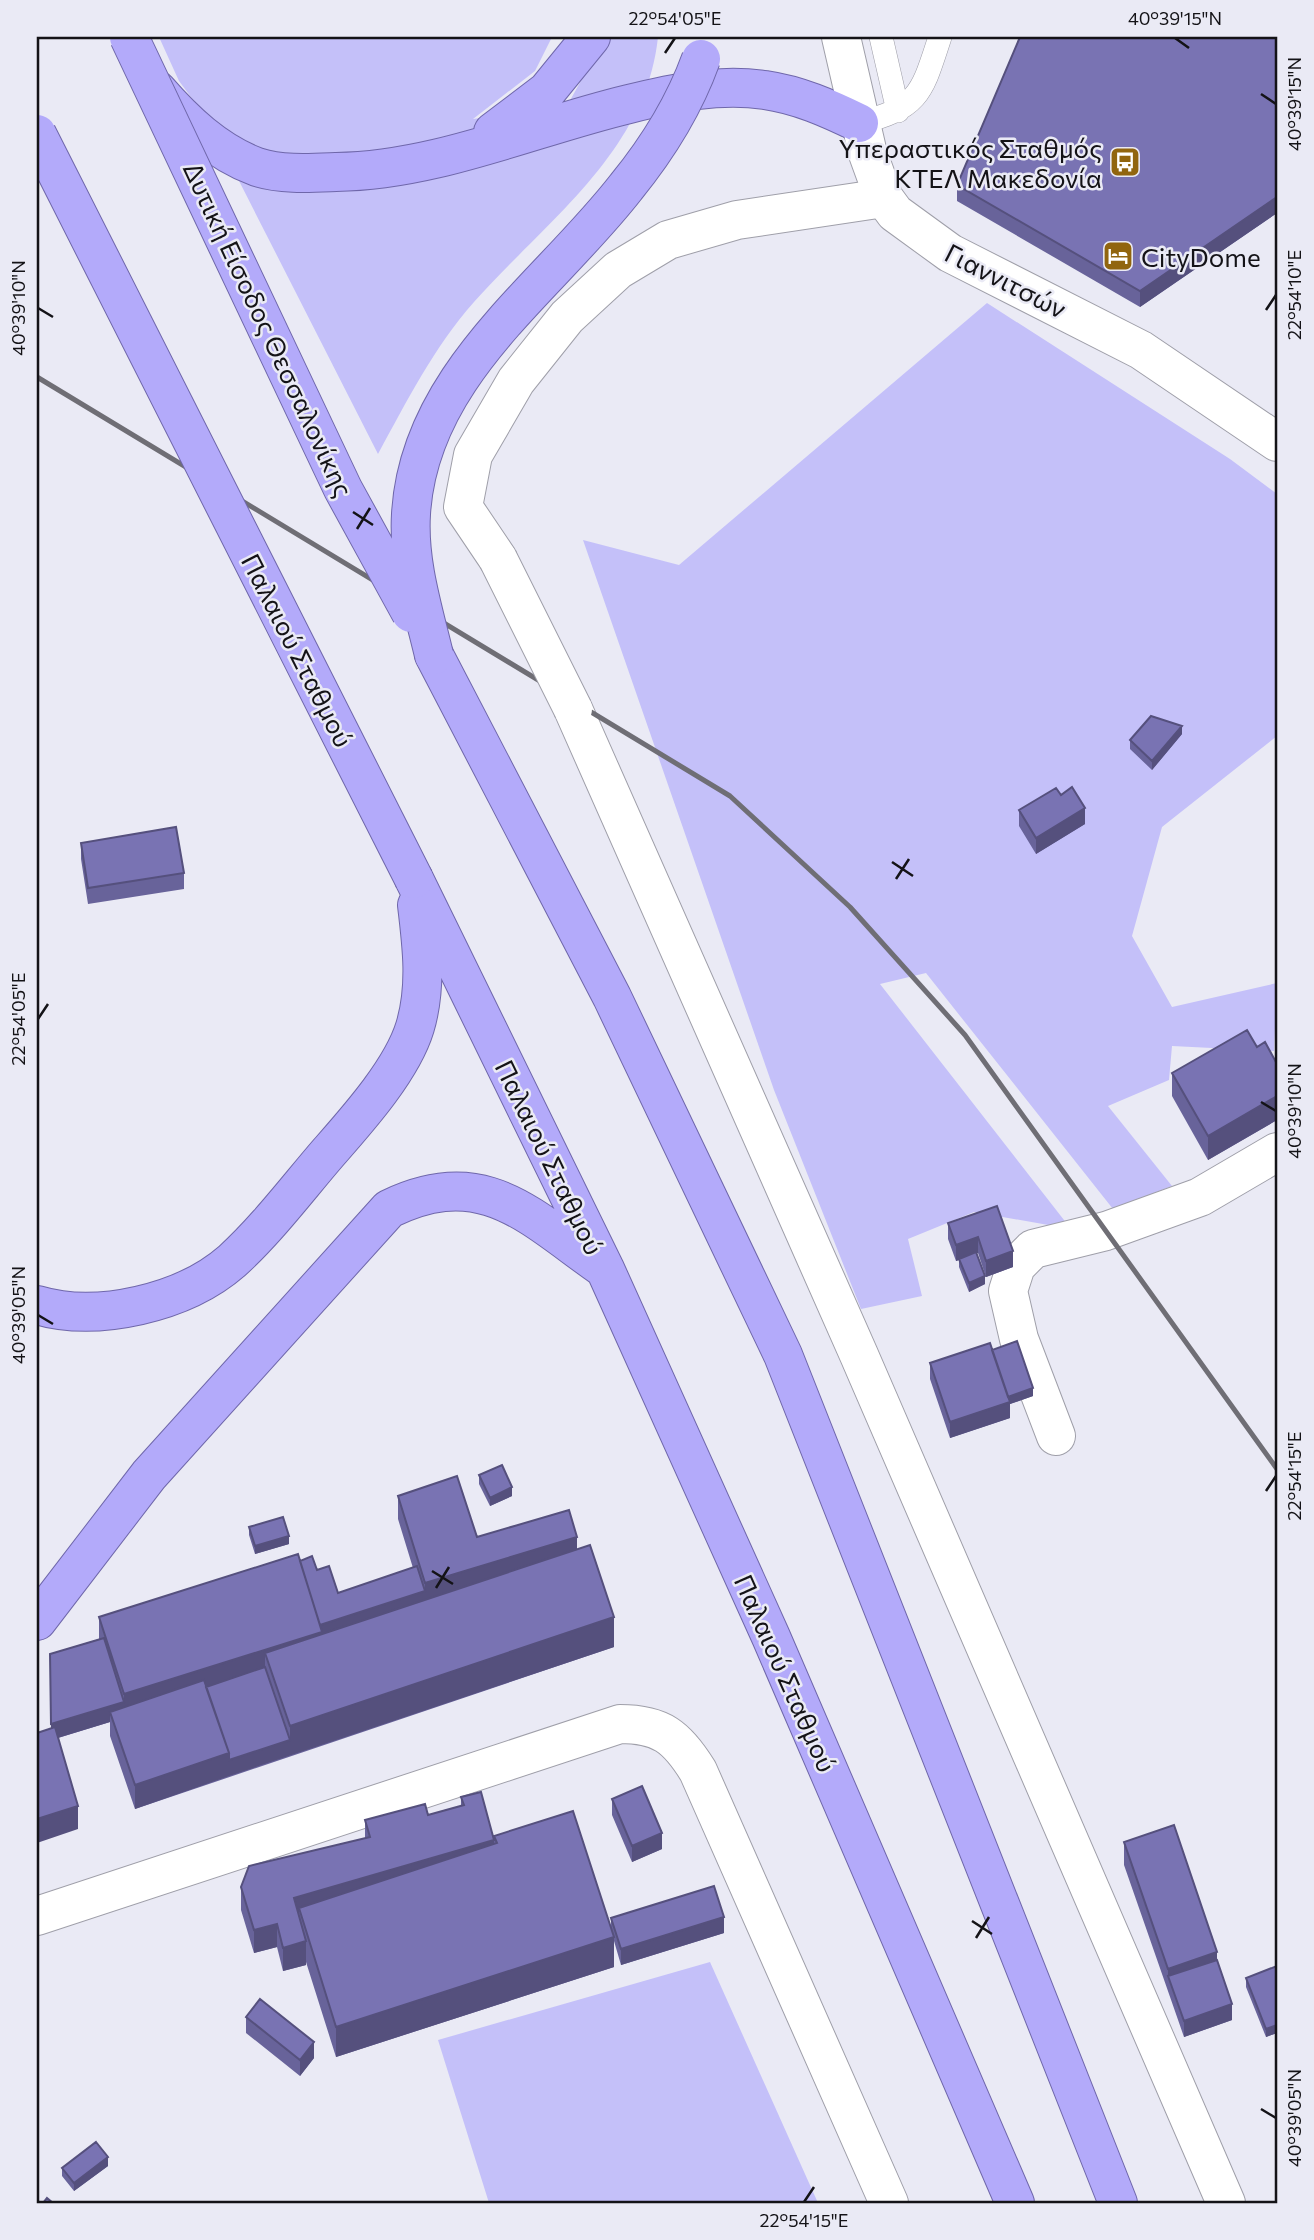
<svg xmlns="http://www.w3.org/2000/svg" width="1314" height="2240" font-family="Commissioner,sans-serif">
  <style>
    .green { fill: #c4c0f9 }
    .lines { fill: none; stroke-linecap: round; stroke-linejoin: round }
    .service-casing { stroke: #9f9fa9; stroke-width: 24 }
    .minor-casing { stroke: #9f9fa9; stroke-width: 40 }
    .tertiary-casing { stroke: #9f9fa9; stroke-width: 40 }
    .trunk-casing { stroke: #6f67aa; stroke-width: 40 }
    .service { stroke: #fff; stroke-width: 23 }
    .minor { stroke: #fff; stroke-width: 38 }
    .tertiary { stroke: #fff; stroke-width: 38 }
    .trunk { stroke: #b3aafa; stroke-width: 38 }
    .rail { stroke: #6f6e75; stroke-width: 5 }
    .minor-bridge-casing { stroke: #9f9fa9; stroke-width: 40; stroke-linecap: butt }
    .trunk-bridge-casing { stroke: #6f67aa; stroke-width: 40; stroke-linecap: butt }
    .minor-bridge { stroke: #fff; stroke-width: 38 }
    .trunk-bridge { stroke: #b3aafa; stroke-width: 38 }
    .wall { fill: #68639a }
    .shaded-wall { fill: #55507d }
    .building { fill: #7973b3; stroke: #55507d; stroke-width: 2 }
    .ticks { fill: none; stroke: #141317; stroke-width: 2.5 }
    .labels { text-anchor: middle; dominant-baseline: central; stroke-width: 5; stroke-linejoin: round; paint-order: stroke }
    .poi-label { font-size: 26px; fill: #141317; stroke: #eaeaf5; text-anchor: end }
    .street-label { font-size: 26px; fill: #141317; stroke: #eaeaf5 }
    .neatline { fill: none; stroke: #141317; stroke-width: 2.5 }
    .ticks-label { font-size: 18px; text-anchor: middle; fill: #141317 }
  </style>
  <rect width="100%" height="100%" fill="#eaeaf5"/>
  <path class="green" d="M159 37H552L535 71 473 119 567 106 605 37H658C646 152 545 222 474 302 434 347 407 401 378 454L208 120 179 81Z
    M987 303 1230 459 1277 494V736L1162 827 1132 936 1172 1007 1277 983 1274 1051 1172 1046 1169 1080 1108 1106 1172 1186 1113 1209 926 973 880 984 1071 1229 974 1212 908 1239 922 1296 861 1309 774 1090 583 540 679 565Z
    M710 1962 818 2203H489L438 2040Z"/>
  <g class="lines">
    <g class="service-casing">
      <path id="service" d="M881 37 898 111
        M859 123C920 108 922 92 940 37"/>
    </g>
    <g class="minor-casing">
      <path id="minor" d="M498 559 463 507 473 455 516 381 567 317 618 270 668 240 737 220 884 198
        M573 709 859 1355 1226 2203
        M1056 1436 1019 1339 1008 1291 1016 1266 1033 1249 1106 1231 1200 1197 1277 1152
        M37 1916 620 1724C661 1724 677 1737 698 1771L889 2203"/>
    </g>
    <g class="tertiary-casing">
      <path id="tertiary" d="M841 37 868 154 884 198 895 213 950 253 1141 350 1277 442"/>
    </g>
    <g class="trunk-casing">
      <path id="trunk" d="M157 90C184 121 216 152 257 167 281 175 311 173 336 172 435 171 533 127 629 104 673 93 719 83 765 90 799 95 828 108 859 123
        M493 132 547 91 591 37
        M434 655 612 997 783 1355 1118 2203
        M414 879 605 1269 771 1637 1015 2203
        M37 1305C97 1323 184 1303 232 1261 267 1229 297 1189 328 1153 357 1120 402 1070 415 1027 427 987 422 946 417 905
        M37 1621 149 1475 389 1209C483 1163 529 1216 602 1267"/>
    </g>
    <use href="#service" class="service"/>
    <use href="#minor" class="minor"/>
    <use href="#tertiary" class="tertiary"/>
    <use href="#trunk" class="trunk"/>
    <path class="rail" d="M37 377 730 796 850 907 965 1035 1277 1469"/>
    <g class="minor-bridge-casing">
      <path id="minor-bridge" d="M498 559 573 709"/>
    </g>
    <g class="trunk-bridge-casing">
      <path id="trunk-bridge" d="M129 37 343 489 411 613
        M37 134 414 879
        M434 655C423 609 408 562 411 514 419 374 547 289 626 187 657 149 684 106 701 59"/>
    </g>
    <use href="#minor-bridge" class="minor-bridge"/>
    <use href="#trunk-bridge" class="trunk-bridge"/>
  </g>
  <path class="wall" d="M1277 37V213L1140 307 957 201V185Z
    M1182 734 1152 770 1130 749V740Z
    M1019 810 1085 824 1036 854 1019 826Z
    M81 843 184 873V889L88 904 81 859Z
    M1257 1047 1277 1064V1120L1208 1160 1172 1096V1073Z
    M997 1206 1013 1267 986 1277 978 1253H976L985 1284 969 1292 959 1267V1260L956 1261 948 1239V1223Z
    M992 1350 1033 1396 1010 1404V1418L950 1438 930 1379V1363Z
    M479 1475 512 1496 490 1506 479 1484Z
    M398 1496 477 1537 577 1549 614 1647 135 1809 110 1736V1722L58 1738 78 1829 51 1728 50 1654 99 1639V1617L300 1560 317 1570 338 1593 413 1568 398 1519Z
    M249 1527 289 1544 255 1554 249 1535Z
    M461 1797 494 1844V1836L611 1929V1918L724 1933 621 1965 614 1941V1967L336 2057 306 1962V1965L283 1971 277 1947 254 1953 241 1910V1887L365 1838V1820L428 1815 461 1806Z
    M612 1799 662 1849 632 1862 612 1815Z
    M1124 1842 1217 1960 1232 2020 1184 2037 1124 1865Z
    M1277 1966V2033L1266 2037 1246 1987V1978Z
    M246 2017 314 2058 300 2076 246 2033Z
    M108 2166 74 2191 62 2176V2168Z"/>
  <path class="shaded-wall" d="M1277 197V213L1140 307V291Z
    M1182 726V734L1152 770V761Z
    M1085 808V824L1036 854V838Z
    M1277 1096V1120L1208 1160V1136Z
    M978 1237V1253L956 1261V1245Z
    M1013 1251V1267L986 1277V1261Z
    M985 1276V1284L969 1292V1283Z
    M1033 1388V1396L1010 1404V1418L950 1438V1422L1005 1398Z
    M512 1487V1496L490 1506V1498Z
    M289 1536V1544L255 1554V1546Z
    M577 1537V1560L425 1607V1583Z
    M425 1591V1607L265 1653V1673L110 1712V1722L51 1740V1724L124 1702V1694L318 1625Z
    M614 1617V1647L229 1776V1760L290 1740V1726Z
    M229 1753V1776L135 1809V1785Z
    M78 1806V1829L37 1843V1819Z
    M662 1833V1849L632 1862V1846Z
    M494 1840V1864L299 1908V1920L294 1898Z
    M724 1917V1933L621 1965V1949Z
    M277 1924V1947L254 1953V1930Z
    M614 1937V1967L336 2057V2027Z
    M306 1941V1965L283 1971V1948Z
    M1217 1952V1976H1168V1969Z
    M1232 2004V2020L1184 2037V2021Z
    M1277 2025V2033L1266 2037V2029Z
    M314 2042V2058L300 2076V2060Z
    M108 2157V2166L74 2191V2183Z"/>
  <path class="building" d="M1020 37H1277V197L1140 291 957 185Z
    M1151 716 1182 726 1152 761 1130 740Z
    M1072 787 1085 808 1036 838 1019 810 1056 788 1061 795Z
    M176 827 184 873 88 888 81 843Z
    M1247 1030 1257 1047 1265 1042 1277 1064V1096L1208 1136 1172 1073Z
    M997 1206 1013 1251 986 1261 978 1237 956 1245 948 1223Z
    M976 1252 985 1276 969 1283 959 1259Z
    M1017 1341 1033 1388 1008 1397 992 1350Z
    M990 1343 1010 1402 950 1422 930 1363Z
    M502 1465 512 1487 490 1498 479 1475Z
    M457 1476 477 1537 569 1510 577 1537 425 1583 398 1496Z
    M283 1517 289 1536 255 1546 249 1527Z
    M590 1545 614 1617 290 1726 265 1653Z
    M298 1554 322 1632 124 1694 99 1617Z
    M312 1556 317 1570 329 1566 338 1593 417 1566 425 1591 320 1625 300 1561Z
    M104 1638 124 1702 51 1724 50 1654Z
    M265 1667 290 1740 229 1760V1753L206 1687Z
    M204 1680 229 1753 135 1785 110 1712Z
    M55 1727 78 1806 37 1819V1733Z
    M642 1786 662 1833 632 1846 612 1799Z
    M481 1792 494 1840 294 1898 306 1941 283 1948 277 1924 254 1930 241 1887 249 1866 370 1837 365 1820 425 1804 428 1815 464 1805 461 1797Z
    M573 1811 614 1937 336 2027 299 1908 497 1843 494 1836Z
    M1174 1825 1217 1952 1168 1969 1124 1842Z
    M714 1886 724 1917 621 1949 611 1918Z
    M1217 1960 1232 2004 1184 2021 1168 1976Z
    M1277 1966V2025L1266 2029 1246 1978Z
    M260 1999 314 2042 300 2060 246 2017Z
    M96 2142 108 2157 74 2183 62 2168Z
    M47 2198 53 2203H43Z"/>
  <path class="ticks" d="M1175 38 1189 48M665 53 675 38M1261 94 1276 104M38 308 53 317M1266 310 1276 295M353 512 373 525M357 529 370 508M892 862 913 876M896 879 909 859M38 1019 48 1004M1261 1102 1276 1111M38 1315 53 1324M1266 1491 1276 1476M432 1571 453 1584M436 1588 449 1567M972 1921 992 1934M976 1938 989 1917M1261 2109 1276 2118M804 2202 814 2187"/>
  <defs>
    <g id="bus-square" transform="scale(1.575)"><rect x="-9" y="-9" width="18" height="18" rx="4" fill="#91650f" stroke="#eaeaf5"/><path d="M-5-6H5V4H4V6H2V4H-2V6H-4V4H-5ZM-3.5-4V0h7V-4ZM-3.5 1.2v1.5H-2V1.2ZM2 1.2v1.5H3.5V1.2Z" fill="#fff"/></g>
    <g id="hotel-square" transform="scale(1.575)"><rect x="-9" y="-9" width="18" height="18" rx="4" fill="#91650f" stroke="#eaeaf5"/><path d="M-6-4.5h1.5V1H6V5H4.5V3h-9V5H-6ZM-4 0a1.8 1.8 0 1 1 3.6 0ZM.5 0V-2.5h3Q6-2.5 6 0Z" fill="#fff"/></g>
  </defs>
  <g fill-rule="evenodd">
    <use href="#bus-square" x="1125" y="162"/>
    <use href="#hotel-square" x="1118" y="256"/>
  </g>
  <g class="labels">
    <g class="poi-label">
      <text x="1102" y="147">Υπεραστικός Σταθμός<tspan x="1102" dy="30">ΚΤΕΛ Μακεδονία</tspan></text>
      <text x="1141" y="256" text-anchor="start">CityDome</text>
    </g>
    <g class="street-label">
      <text transform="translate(1006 280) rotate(27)">Γιαννιτσών</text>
      <text transform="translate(269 329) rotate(65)">Δυτική Είσοδος Θεσσαλονίκης</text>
      <text transform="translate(298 650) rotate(63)">Παλαιού Σταθμού</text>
      <text transform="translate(550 1157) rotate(64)">Παλαιού Σταθμού</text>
      <text transform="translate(786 1673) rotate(66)">Παλαιού Σταθμού</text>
    </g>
  </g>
  <rect width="1314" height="2240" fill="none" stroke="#eaeaf5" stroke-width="77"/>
  <rect x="38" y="38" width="1238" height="2164" class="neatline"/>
  <g class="ticks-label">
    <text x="675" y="25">22°54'05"E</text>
    <text x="1175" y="25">40°39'15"N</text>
    <text transform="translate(1295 104) rotate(-90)" y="6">40°39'15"N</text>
    <text transform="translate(1295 295) rotate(-90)" y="6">22°54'10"E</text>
    <text transform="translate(19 308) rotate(-90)" y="6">40°39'10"N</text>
    <text transform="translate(19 1019) rotate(-90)" y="6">22°54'05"E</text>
    <text transform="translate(1295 1111) rotate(-90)" y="6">40°39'10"N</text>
    <text transform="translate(19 1315) rotate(-90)" y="6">40°39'05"N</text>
    <text transform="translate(1295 1476) rotate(-90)" y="6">22°54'15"E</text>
    <text transform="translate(1295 2118) rotate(-90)" y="6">40°39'05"N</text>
    <text x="804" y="2227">22°54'15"E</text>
  </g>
</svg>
